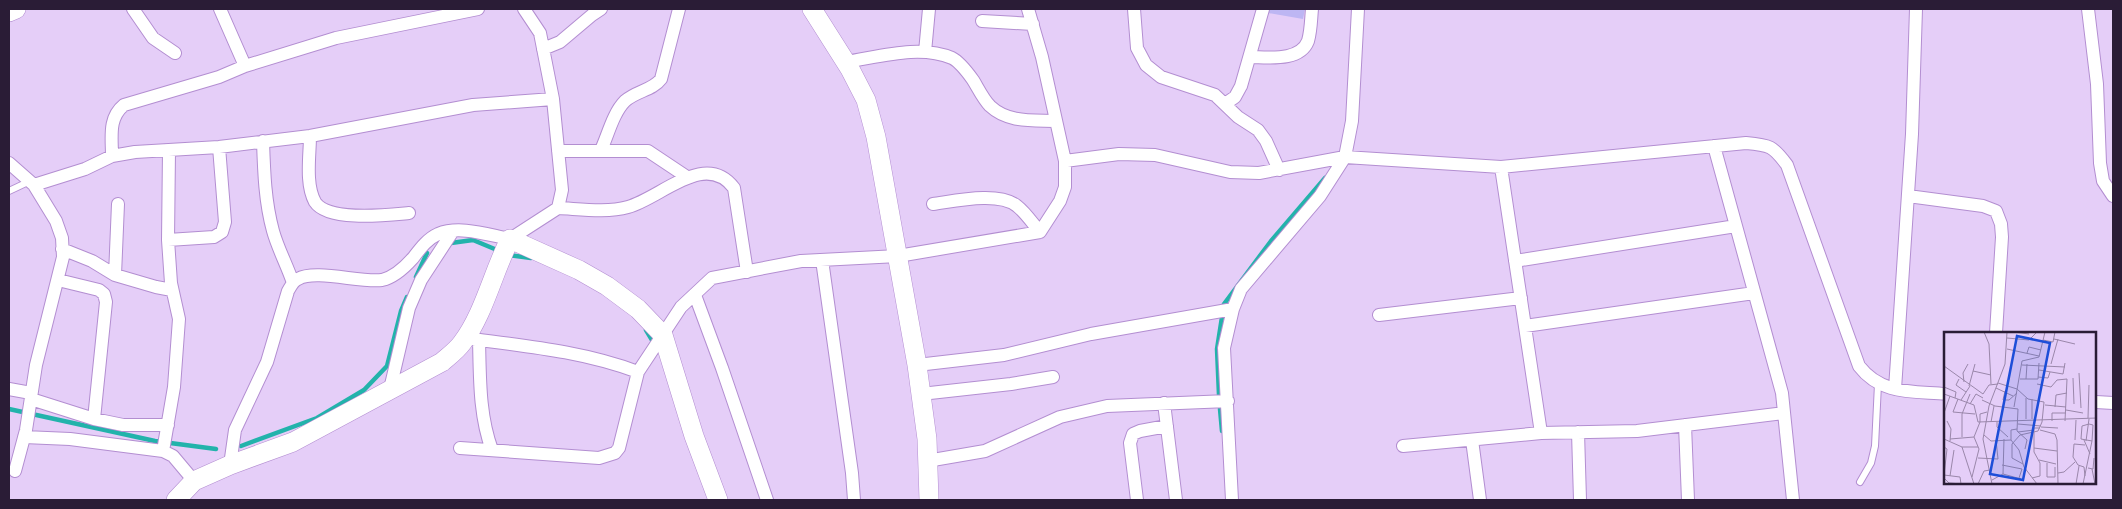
<svg xmlns="http://www.w3.org/2000/svg" width="2122" height="509" font-family="'PT Serif',serif">
  <style>
    .lines { fill: none; stroke-linecap: round; stroke-linejoin: round }
    .stream { stroke: #22b3ab; stroke-width: 4.5 }
    .building { fill: #bdb6f3 }
    .lane-casing { stroke: #b38ed1; stroke-width: 8 }
    .street-casing { stroke: #b38ed1; stroke-width: 14 }
    .secondary-casing { stroke: #b38ed1; stroke-width: 20 }
    .lane { stroke: #fff; stroke-width: 6 }
    .street { stroke: #fff; stroke-width: 12 }
    .secondary { stroke: #fff; stroke-width: 19 }
    .inset-road { fill: none; stroke: #9a87aa; stroke-width: 1 }
    .view { fill: #1d4ed8; fill-opacity: 0.15; stroke: #1d4ed8; stroke-width: 2.5 }
    .inset-edge { fill: none; stroke: #2a1c36; stroke-width: 2.5 }
  </style>
  <rect width="100%" height="100%" fill="#e5cef8"/>
  <g class="lines">
    <path class="stream" d="M451 243 473 240 497 250
      M508 255 531 258
      M416 277 427 253
      M1224 304 1271 241 1325 178
      M646 330 652 340
      M1219 395 1217 349 1222 317
      M9 409 155 441 216 449
      M1220 409 1222 431
      M241 446 317 418 364 390 387 366 401 311 407 297"/>
  </g>
  <path class="building" d="M1269 9H1305L1303 19 1268 13Z"/>
  <g class="lines">
    <g class="lane-casing">
      <path id="lane" d="M9 191 28 182
        M1860 482 1871 463 1875 446 1878 384"/>
    </g>
    <g class="street-casing">
      <path id="street" d="M133 9 153 38 175 53
        M220 9 245 66 336 38 478 9
        M1134 9 1137 48 1146 65 1161 77 1215 95 1238 117 1258 130 1266 141 1279 170
        M2088 9 2097 84 2100 163 2103 181 2113 196
        M982 21 1033 24
        M543 49 560 42 592 15 601 9
        M925 52 929 9
        M1250 57C1267 57 1300 62 1308 41 1311 31 1311 19 1312 9
        M845 62C879 57 919 44 952 58 960 62 968 73 973 80 978 88 983 99 990 106 1008 123 1033 120 1056 121
        M1225 104 1235 97 1241 86 1263 9
        M310 136C310 155 305 184 315 202 328 222 387 215 409 213
        M263 141C264 172 265 202 273 231 278 249 287 265 293 283
        M1714 146 1782 393 1793 500
        M601 150C608 135 613 113 625 101 636 91 653 90 661 79L679 9
        M558 151H648L687 177
        M112 156C112 137 108 118 124 105L219 77 245 66
        M1065 161 1119 154 1155 155 1230 172 1259 173 1345 157 1501 167 1746 143C1770 145 1773 146 1787 165L1859 366C1881 395 1913 391 1946 394
        M9 163 34 185 85 169 112 156 135 152 219 147 310 136 473 105 553 99
        M1501 167 1541 433 1637 431 1784 413
        M1908 196 1983 206 1996 211 2001 224 2002 237 1996 333
        M933 204C955 201 999 191 1017 206 1026 213 1033 224 1040 232
        M558 208C580 209 607 213 628 207 661 198 705 150 734 188L747 272
        M168 240 214 237 222 232 225 222 219 147
        M62 249 92 261 115 275 156 287 172 290
        M822 260 852 473 854 500
        M1515 261 1736 226
        M115 275 118 204
        M58 280 99 290 104 294 106 302 94 419
        M695 295 722 368 767 500
        M1379 315 1521 298
        M1525 326 1754 293
        M465 338C524 346 582 351 638 372
        M479 340C480 377 479 415 492 450
        M917 365 1004 355 1091 334 1233 309
        M9 389 31 393
        M390 389 409 308 421 280 453 231
        M1895 389 1912 134 1916 9
        M921 394 1011 384 1053 377
        M31 399 94 419 123 425H168
        M2096 402 2113 403
        M1164 403 1176 500
        M1685 425 1688 500
        M1578 432 1580 500
        M24 437 70 439 163 451 174 387 179 319 171 283 168 240 169 151
        M1472 440 1480 500
        M1403 446 1541 433
        M460 448 599 458 615 453 619 448 638 372 681 307 712 278 801 261 898 256 1040 232 1060 201 1065 187V161L1042 57 1028 9
        M163 451 173 456 194 481
        M927 461 985 451 1060 417 1107 406 1228 401
        M230 465 235 430 267 362 288 291C291 286 293 281 298 279 315 269 361 283 382 280 395 277 405 267 413 258 420 249 427 239 438 234 460 225 488 235 510 239L558 208 562 190 553 99 540 33 524 9
        M15 471 26 430 36 365 63 257 62 238 56 221 34 185
        M1137 500 1130 443 1133 434 1140 431 1167 426
        M1232 500 1224 348 1233 309 1241 289 1320 196 1345 157 1352 121 1358 9"/>
    </g>
    <g class="secondary-casing">
      <path id="secondary" d="M812 9 850 69 866 100 876 137 917 365 927 439 929 500
        M9 12 16 9
        M176 500 194 481 230 465 293 442 442 362C449 356 457 350 462 343 484 314 493 272 510 239L579 270 607 286 638 309 663 335 694 436 718 500"/>
    </g>
    <use href="#lane" class="lane"/>
    <use href="#street" class="street"/>
    <use href="#secondary" class="secondary"/>
  </g>
  <g transform="translate(1944 332)">
    <rect width="152" height="152" fill="#e5cef8"/>
    <path class="inset-road" d="M40 0 45 12 47 52M70 0 85 2M63 6 85 8 93 0M110 7 131 12M99 8 109 10 111 0M63 17 95 24M83 21 85 15 97 18M107 32 114 7M78 33 121 35M0 34 39 62 45 53 54 52M95 38 119 42 121 31M29 39 47 43M135 41 137 76M94 45 104 46 106 40M129 46 130 72M15 47 12 53 22 60M76 47H94L95 31M82 47 83 32M20 50 19 41 24 32M54 51 73 57 84 67 100 70 98 90M93 52 107 55 113 48 123 47 121 89M25 54 31 32M0 55 12 60 11 66M52 56 69 64M61 59 59 68H65L73 61M0 62 30 73 34 90 153 86M14 67 9 80 31 82M88 67V87M17 68 26 54M38 68 51 74 74 77 73 99 83 108 81 117M26 72 32 62 39 66M101 73 122 75M70 75 78 29 95 25 101 0M111 75 112 63 123 61M122 78 139 81M0 81 6 64M144 86 145 53M82 87V66M3 89 7 97 6 109M108 89V81H122M36 90V82L43 80M47 90 50 74M53 90V95L64 105M74 92 97 94M145 92 138 94 137 107 148 109M97 95 114 96M96 98 111 102 113 108 114 152M74 100 90 98M40 103 47 109 67 108 75 118 80 135 93 152M18 105V82L26 62M0 107 18 115H34M6 107 30 105 36 90M67 108V98L73 97M131 108 132 88M140 108 146 122M142 109 145 87M141 113 130 112 129 125 134 133 140 135 141 144M0 115 3 117 0 143M18 115 30 152M90 116 113 119M34 126 54 127 52 108M95 128 112 132M103 131V145H111V135M79 132 68 126V112L76 103 94 99 98 90M58 133 78 137 75 146M144 136 149 137 150 126M148 137 151 152M114 141 120 140 131 130M59 142 77 147M0 143 16 145 17 152M6 144 10 118M28 145 35 117 30 105M0 146 5 151 18 152M88 146 96 144V131L90 120V96H96M48 148 59 142 60 107M34 152 40 139 46 138M48 152 39 107 45 74 61 32 63 0M132 152 135 134M139 152 148 109 149 93 145 92"/>
    <path class="view" d="M73 4 106 11 79 148 46 142Z"/>
    <rect width="152" height="152" class="inset-edge"/>
  </g>
  <rect width="2122" height="509" fill="none" stroke="#2a1c36" stroke-width="20"/>
</svg>
